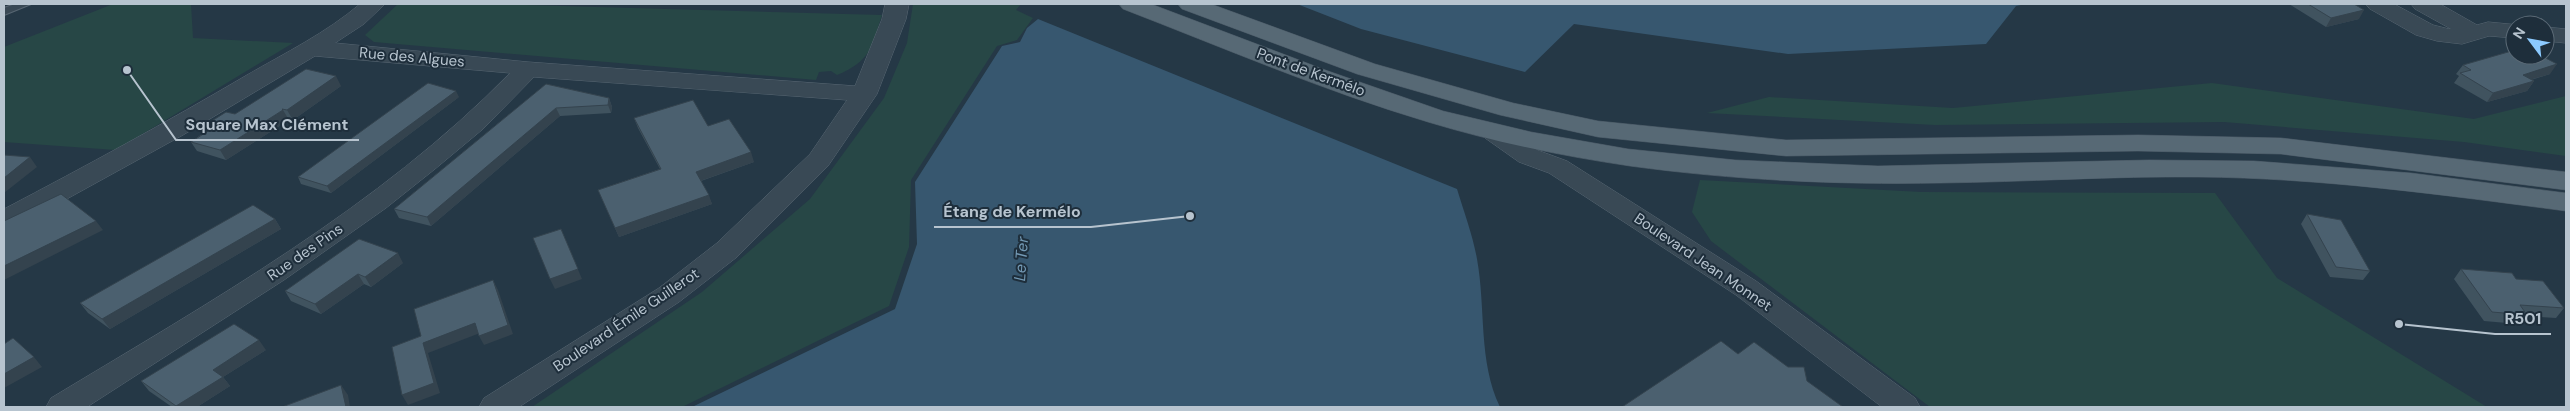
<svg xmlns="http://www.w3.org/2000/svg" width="2570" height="411" font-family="'DM Sans',sans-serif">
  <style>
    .green { fill: #274746 }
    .water { fill: #37576f }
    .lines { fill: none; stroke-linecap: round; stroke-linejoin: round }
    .service-casing { stroke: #586773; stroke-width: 2 }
    .minor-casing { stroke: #586773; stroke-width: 1 }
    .primary-casing { stroke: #465562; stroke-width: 1 }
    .service { fill: #394955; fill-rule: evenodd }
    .minor { fill: #394955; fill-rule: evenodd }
    .primary { fill: #576975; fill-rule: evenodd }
    .wall { fill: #40535f }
    .shaded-wall { fill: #34434e }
    .building { fill: #4b606f; stroke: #34434e }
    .labels { text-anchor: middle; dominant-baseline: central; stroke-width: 4; stroke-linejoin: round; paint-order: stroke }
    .street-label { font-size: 15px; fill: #b7c4cf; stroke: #1e2e3b }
    .water-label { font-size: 16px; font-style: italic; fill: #749ab5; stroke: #1e2e3b }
    .leader { fill: none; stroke: #b7c4cf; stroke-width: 2 }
    .callout-dot { fill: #b7c4cf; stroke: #1e2e3b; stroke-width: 2 }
    .callout-label { font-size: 16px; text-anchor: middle; font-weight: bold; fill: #b7c4cf; stroke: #1e2e3b; stroke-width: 4; stroke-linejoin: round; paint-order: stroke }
  </style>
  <rect width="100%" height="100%" fill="#253846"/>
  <path class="green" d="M113 4H191L193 38 293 43 116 150 4 142V47Z
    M398 4H487L882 15C871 48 871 61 837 75L831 71 819 72 816 80 374 42 365 35Z
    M913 4H1021L1016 10 1033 18 1017 40 997 46 911 180 909 247 889 306 682 407H532L702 292 810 199 884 98 907 43Z
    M2212 83 2474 119 2566 96V156L2464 142 2224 122 1935 125 1707 113 1769 97 1953 108Z
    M1700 180 1921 192 2215 193 2277 278 2487 407H1930L1711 241 1692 212Z"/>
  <path class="water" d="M1297 4H2026L2016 6 1986 44 1788 54 1574 24 1525 72 1361 29Z
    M1038 19 1457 189C1464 212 1473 236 1477 259 1486 308 1478 361 1500 407H692L895 309 917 244 915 182 1002 46 1020 42 1027 28Z"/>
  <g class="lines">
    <g class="service-casing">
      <path id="service" d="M15 4H31L4 15V8Z"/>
    </g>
    <g class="minor-casing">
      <path id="minor" d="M360 4H385L364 24 335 43 528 62 855 86 882 19 885 4H909L906 19 877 94 828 166 737 257 679 302 519 407H479L484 398 659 288 717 243 810 154 847 100 534 77 483 129 435 169 386 208 284 280 87 407H46L51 398C210 302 379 207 510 73L315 56 183 135 14 228 4 230V209C86 166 167 122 247 75 285 53 326 33 360 4Z
        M2366 4H2394L2433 25 2449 29H2451L2415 9 2411 4H2440L2477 25 2488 22 2519 25H2515V38L2489 36 2462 44 2437 41 2416 35 2370 9Z
        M2545 27 2566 29V43L2545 41Z
        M1494 124 1503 126 1537 150 1567 161 1756 281 1915 398 1920 407H1882L1736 295 1549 173 1519 162 1485 138 1481 132 1485 126Z"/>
    </g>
    <g class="primary-casing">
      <path id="primary" d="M1119 4H1151L1328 71 1443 111 1531 132 1628 149 1735 160 1878 166 2149 160 2254 161 2411 173 2566 193V211C2444 195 2322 178 2198 177 2112 176 2026 182 1940 183 1836 185 1733 180 1630 166 1562 156 1494 142 1428 122 1324 91 1224 48 1123 9Z
        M1178 4H1211L1375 64 1513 103 1598 121 1786 140 2138 135 2281 138 2566 172V190L2281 154 2138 151 1786 156 1598 137 1500 115 1357 74 1182 9Z"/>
    </g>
    <use href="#service" class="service"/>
    <use href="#minor" class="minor"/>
    <use href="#primary" class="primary"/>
  </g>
  <path class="wall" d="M2289 4H2354L2359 19 2326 27Z
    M2463 65 2550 74 2531 80 2534 81 2527 91 2487 102 2454 83 2459 76 2456 74Z
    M546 84 609 98 612 107 611 113 560 116 431 226 399 218 394 209Z
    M341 86 293 120 288 118 289 120 226 160 197 151 191 142 202 134 199 129 235 114Z
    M459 97 331 193 301 184 298 177Z
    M634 118 708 126 754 162 701 181 712 204 619 237 598 190 660 169 638 128Z
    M2307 214 2370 271 2363 280 2330 277 2301 224Z
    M275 219 281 229 110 329 88 313 80 303Z
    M403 263 371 287 364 284 321 314 291 301 285 291Z
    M2461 269 2516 279 2564 308 2556 318 2526 316 2519 324 2484 321 2454 279Z
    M266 350 223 377 230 386 197 407H172L149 391 141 381Z"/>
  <path class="shaded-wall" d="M2364 10 2359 19 2326 27 2331 18Z
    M2557 64 2550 74 2516 84 2523 75Z
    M336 76 341 86 293 120 287 110Z
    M2534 81 2527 91 2487 102 2493 93Z
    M456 91 459 97 331 193 327 186Z
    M609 98 612 107 611 113 608 105Z
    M556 108 560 116 431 226 427 217Z
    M283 110 289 120 226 160 220 150Z
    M751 152 754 162 700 181 696 172Z
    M30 157 37 167 4 193V178Z
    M709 195 712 204 619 237 615 228Z
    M275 219 281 229 110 329 102 319Z
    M96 221 103 230 4 280V266Z
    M561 229 582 279 555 289 550 279Z
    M398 253 403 263 371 287 365 277Z
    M358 274 364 284 321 314 315 304Z
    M493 280 498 290 513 334 484 345 479 336Z
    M475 323 480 333 428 353 440 393 408 405 402 395 423 343Z
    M259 340 266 350 223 377 230 386 197 407H177L176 406 213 370Z
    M34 357 42 367 4 388V374Z
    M341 385 348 395 350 407H346Z"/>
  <path class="building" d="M2308 4H2354L2364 10 2331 18Z
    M2515 50V55H2540L2557 64 2523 75 2534 81 2493 93 2460 73 2471 70 2463 65Z
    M306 69 336 76 287 110 282 109 283 110 220 150 191 142 208 131 199 129 226 112 235 114Z
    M428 83 456 91 327 186 298 177Z
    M546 84 609 98 608 105 556 108 427 217 394 209Z
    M693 100 708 126 729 119 751 152 696 172 709 195 615 228 598 190 661 169 634 118Z
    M4 155 30 157 4 178Z
    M61 194 96 221 4 266V221Z
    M253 205 275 219 102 319 80 303Z
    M2307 214 2341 220 2370 271 2336 267Z
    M561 229 578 269 550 279 533 238Z
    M359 239 398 253 365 277 358 274 315 304 285 291Z
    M2461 269 2512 273 2516 279 2543 281 2564 308 2520 305 2527 315 2492 312Z
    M493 280 508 325 479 336 475 323 423 343 434 383 402 395 392 347 421 336 414 309Z
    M234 324 259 340 213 370 223 377 176 406 141 381Z
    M13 338 34 357 4 374V344Z
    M1721 341 1738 354 1754 342 1788 367H1804L1807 381 1843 407H1622Z
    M341 385 346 407H282Z"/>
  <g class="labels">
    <g class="street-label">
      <text transform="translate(412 57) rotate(5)">Rue des Algues</text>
      <text transform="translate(1311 72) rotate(20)">Pont de Kermélo</text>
      <text transform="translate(305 252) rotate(-35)">Rue des Pins</text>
      <text transform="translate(1703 262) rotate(34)">Boulevard Jean Monnet</text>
      <text transform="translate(626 320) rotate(-34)">Boulevard Émile Guillerot</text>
    </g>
    <g class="water-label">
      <text transform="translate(1021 259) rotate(-86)">Le Ter</text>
    </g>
  </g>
  <path class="leader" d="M127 70L176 140H359M1190 216L1091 227H934M2399 324L2495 334H2551"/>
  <g class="callout-dot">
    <circle cx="127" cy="70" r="5"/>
    <circle cx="1190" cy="216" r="5"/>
    <circle cx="2399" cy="324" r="5"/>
  </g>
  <g class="callout-label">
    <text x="267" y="130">Square Max Clément</text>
    <text x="1012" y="217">Étang de Kermélo</text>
    <text x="2523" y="324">R501</text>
  </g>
  <rect width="2570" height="411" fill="none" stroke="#b7c4cf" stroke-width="10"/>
  <g transform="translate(2530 40) rotate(302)"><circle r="24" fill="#1e2e3b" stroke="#5b6a76"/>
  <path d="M0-4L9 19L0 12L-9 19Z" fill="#8ccaff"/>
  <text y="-8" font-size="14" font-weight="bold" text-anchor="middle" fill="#b7c4cf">N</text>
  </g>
</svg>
